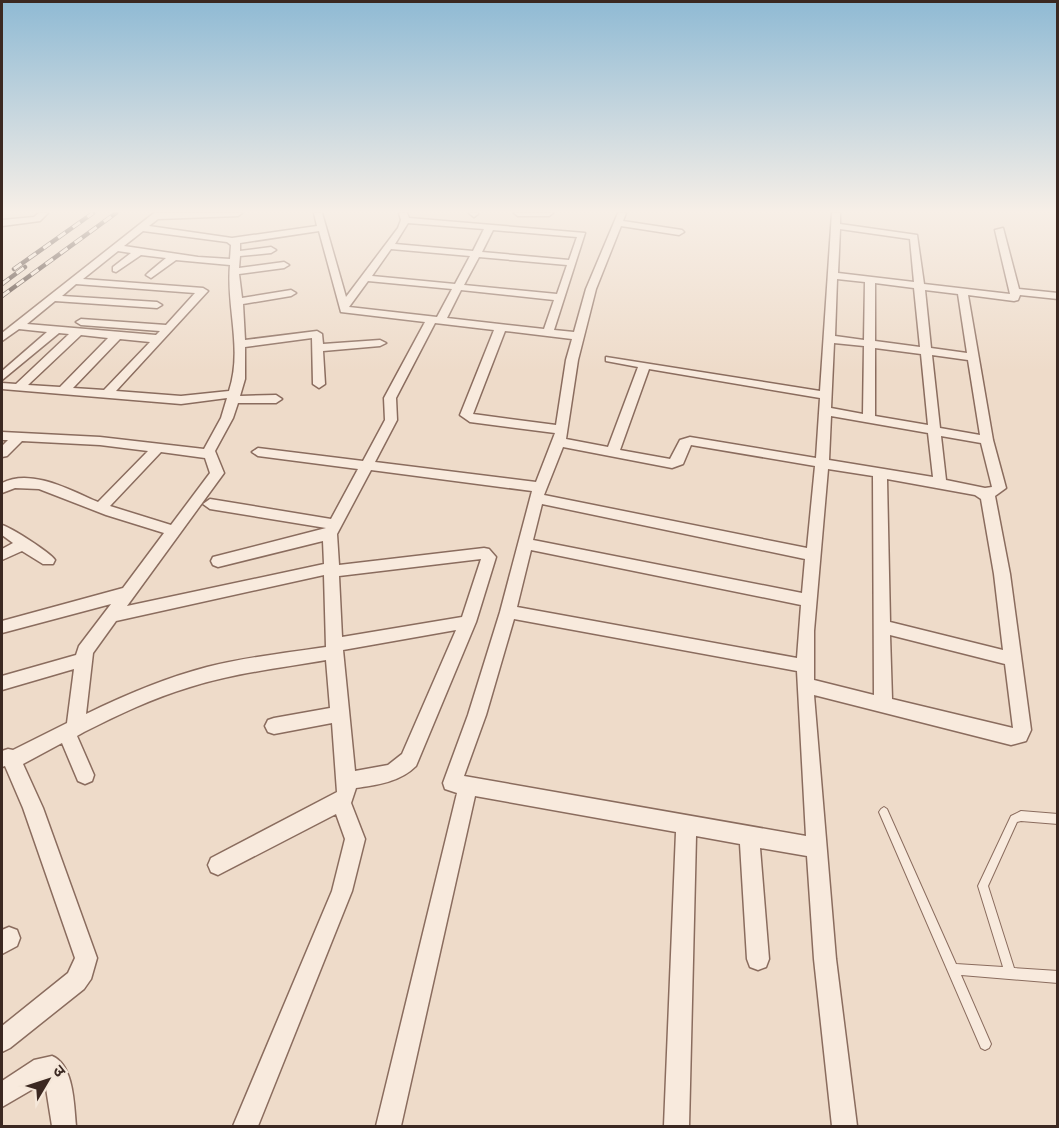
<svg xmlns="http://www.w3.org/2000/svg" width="1059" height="1128" font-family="Spectral,'Noto Sans Devanagari',serif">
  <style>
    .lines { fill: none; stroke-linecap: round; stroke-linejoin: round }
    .service-casing { stroke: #8a6c5e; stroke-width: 2 }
    .minor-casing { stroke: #8a6c5e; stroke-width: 3 }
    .service { fill: #f8eadd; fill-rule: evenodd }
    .minor { fill: #f8eadd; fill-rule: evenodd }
    .rail-casing { stroke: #3b2821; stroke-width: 4.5 }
    .rail { stroke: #f5e7d9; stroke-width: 3; stroke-dasharray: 9; stroke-linecap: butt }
  </style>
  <rect width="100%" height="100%" fill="#eedbc9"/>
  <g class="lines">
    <g class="service-casing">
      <path id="service" d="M884 807 887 809 956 964 1003 967 978 886 1011 816 1021 811 1058 814V824L1021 821 1017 822 988 886 1014 968 1058 971V983L961 975 991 1044 989 1048 985 1050 981 1048 879 812 881 809Z"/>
    </g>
    <g class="minor-casing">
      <path id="minor" d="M39 213H48L40 221 2 226V220L34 217Z
        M154 213H242L238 216 158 219 149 226 232 238 317 226 314 213H322L346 297 398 228 401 220 399 213H407L409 218 585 233 554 330 574 332 586 289 618 213H626L623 221 682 230 684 232 679 235 621 226 596 289 578 360 566 439 608 447 638 367 606 361V357L820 391 832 213H840V224L917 235 924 284 1010 294 995 230 1003 228 1019 289 1058 293V299L1020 295 1018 300 1014 301 968 295 993 440 1006 488 995 496 1010 574 1031 730 1026 741 1011 745 814 695 836 959 857 1126H832L814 959 807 856 760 848 769 959 766 967 758 970 750 967 747 959 740 844 696 836 689 1126H664L676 832 475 796 401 1126H376L457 793 445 789 443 783 468 715 500 612 532 491 371 470 337 534 339 565 484 548 489 549 496 557 476 622 416 766C400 782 377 785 356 788L351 803 365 839 352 891 258 1126H233L332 891 345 839 336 814 218 875 211 872 208 865 211 858 337 792 332 723 274 734 268 732 265 726 268 720 274 718 330 708 326 660C281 668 234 673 190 687 153 698 118 715 84 732L77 736 94 775 92 781 85 784 78 781 62 743 23 764 43 808 97 958 91 979 84 989 10 1048 2 1052V1026L68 973 75 958 23 808 5 766 2 767V751L8 749 13 750 67 723 74 669 2 690V676L76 655 79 646 111 604 2 633V621L123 588 164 533 106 515 39 489 15 488 2 493V483C31 468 70 490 98 502L148 451 100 445 22 441 7 456 2 457V446L8 440H2V432L100 437 204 449 221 418 227 398 181 404 2 389V383L16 384 69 334 59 333 2 380V371L47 332 19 329 2 341V333ZM408 223 484 229 473 251 395 244ZM840 229 910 239 914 282 838 273ZM493 230 577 237 569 260 482 252ZM143 231 227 242 231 245 230 259 198 257 124 246ZM319 231 341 312 425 322 384 398 385 420 363 461 258 448 252 452 258 456 358 469 331 519 210 499 203 504 210 509 326 528 213 557 211 561 213 565 218 567 323 541 324 564 127 606 224 473 215 451 233 418 238 403H276L282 399 276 395 240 396 245 379V347L312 338 313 384 319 388 325 384 323 351 380 346 386 343 380 340 323 344 322 334 317 331 245 340 243 304 291 296 296 293 291 290 242 298 239 274 284 268 289 265 284 262 239 268 240 256 271 253 276 250 271 247 240 251V243ZM391 249 470 256 455 284 372 276ZM118 251 131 253 113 267V271L116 272 141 255 166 258 148 273 146 275 151 278 176 260 230 265C226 307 243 349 229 391L181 396 116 391 208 291 203 288 83 279ZM479 257 567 265 557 294 464 285ZM837 279 865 282 864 340 835 336ZM368 281 452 289 437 317 349 307ZM875 283 914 288 920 347 875 341ZM76 284 195 293 166 325 81 319 76 322 81 325 160 331 156 335 27 324 55 301 157 308 162 305 157 302 62 296ZM461 290 554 300 544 329 447 318ZM925 290 958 294 967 353 931 348ZM435 323 494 330 460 415 470 422 555 433 536 482 375 462 397 420 396 398ZM505 331 572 339 566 360 556 425 473 414ZM81 335 108 338 60 387 28 385ZM120 339 150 342 104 390 73 388ZM834 343 864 346 863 414 831 408ZM875 348 921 354 928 425 875 416ZM932 355 968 360 980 435 940 428ZM649 369 820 398 816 458 690 437 680 440 670 459 620 450ZM831 416 928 433 933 477 829 460ZM941 436 981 443 992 487 985 488 946 480ZM691 445 815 466 807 548 544 495 563 447 672 468 683 464ZM161 452 205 458 210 473 171 525 110 506ZM828 469 873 476 874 695 814 680V631ZM887 479 975 495 981 499 994 574 1003 650 890 622ZM542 504 805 559 802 593 533 540ZM531 550 801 605 797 658 517 607ZM481 559 462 617 342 637 339 576ZM324 575 326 647C286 653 246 657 207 667 165 678 125 695 86 714L93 653 116 621ZM514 619 797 671 806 836 464 776 486 715ZM456 630 402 754 388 765 355 771 343 650ZM890 635 1005 664 1013 728 892 699Z
        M469 213H478V214L474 217Z
        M514 213H553L549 216H518Z
        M2 525C12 528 51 553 55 560L53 564H43L22 551 2 560V549L13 543 2 535Z
        M9 927 17 930 20 938 17 946 2 954V930Z
        M52 1056C74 1065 74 1105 76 1126H52L45 1082 2 1107V1081L34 1060Z"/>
    </g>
    <use href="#service" class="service"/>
    <use href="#minor" class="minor"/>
    <g class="rail-casing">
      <path id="rail" d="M14 269 93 213
        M2 284 25 267
        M2 296 116 213"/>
    </g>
    <use href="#rail" class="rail"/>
  </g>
  <linearGradient id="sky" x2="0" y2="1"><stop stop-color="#8fbad4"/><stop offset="0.57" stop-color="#f7efe7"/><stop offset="1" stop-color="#f7efe7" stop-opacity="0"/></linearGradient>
  <rect width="1059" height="371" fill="url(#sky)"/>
  <rect width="1059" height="1128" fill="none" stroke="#3b2821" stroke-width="6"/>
  <g transform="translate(48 1080) rotate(51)" stroke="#f5e7d9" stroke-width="4.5" paint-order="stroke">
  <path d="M0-4.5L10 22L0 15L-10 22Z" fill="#3b2821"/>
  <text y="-9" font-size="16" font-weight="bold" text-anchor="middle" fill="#3b2821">उ</text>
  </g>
</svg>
